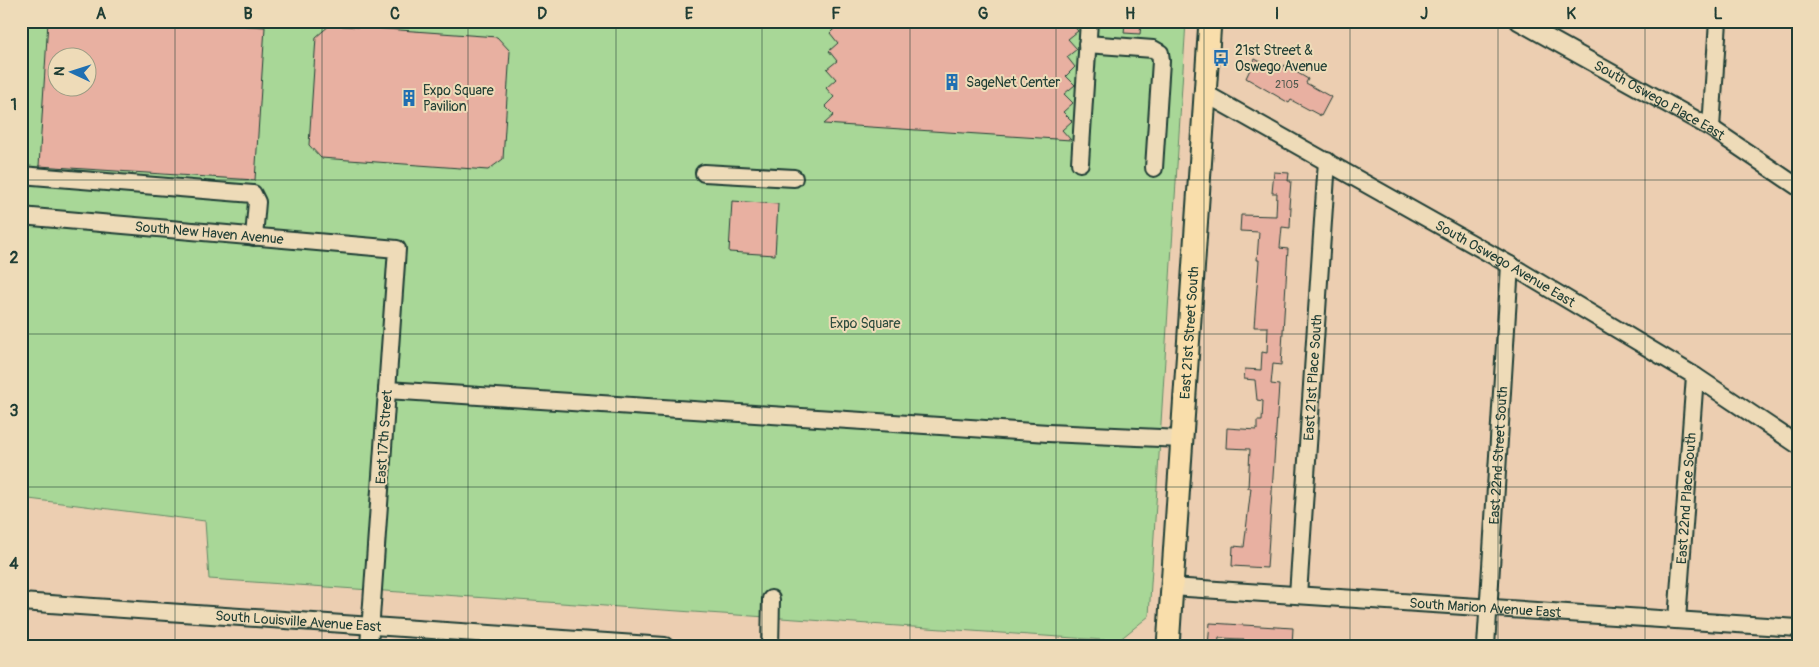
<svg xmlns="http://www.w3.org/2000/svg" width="1819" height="667" font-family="Pangolin,sans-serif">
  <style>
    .green { fill: #a8d797; stroke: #648a66; fill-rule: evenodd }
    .building { fill: #e8b0a1; stroke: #1f3d34; fill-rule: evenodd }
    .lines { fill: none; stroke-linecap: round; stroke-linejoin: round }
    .minor-casing { stroke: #1f3d34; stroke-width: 20 }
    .major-casing { stroke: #1f3d34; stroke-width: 25 }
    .minor { stroke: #eedbb8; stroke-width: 16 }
    .major { stroke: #f9deab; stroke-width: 21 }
    .grid { fill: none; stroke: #1f3d34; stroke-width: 1; stroke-opacity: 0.55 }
    .labels { text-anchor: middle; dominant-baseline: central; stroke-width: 4; stroke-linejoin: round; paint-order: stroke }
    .number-label { font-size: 11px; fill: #515a4f }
    .poi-label { font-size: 14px; fill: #1f3d34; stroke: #eedbb8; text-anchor: start }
    .street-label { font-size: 14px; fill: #1f3d34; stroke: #eedbb8 }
    .park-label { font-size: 14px; fill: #2d4c3e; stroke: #eedbb8 }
    .neatline { fill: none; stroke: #1f3d34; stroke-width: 2 }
    .grid-label { font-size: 16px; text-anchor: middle; font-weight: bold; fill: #1f3d34 }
  </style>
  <rect width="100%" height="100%" fill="#ecceb1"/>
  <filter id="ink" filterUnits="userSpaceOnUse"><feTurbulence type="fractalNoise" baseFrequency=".02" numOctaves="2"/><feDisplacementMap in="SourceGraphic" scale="10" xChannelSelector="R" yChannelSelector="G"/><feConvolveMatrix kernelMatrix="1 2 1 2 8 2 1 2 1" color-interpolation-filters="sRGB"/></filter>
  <g filter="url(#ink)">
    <path class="green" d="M21 21H1186L1149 616 1118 641 209 579 205 521 21 498ZM58 58H88V88H58Z"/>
    <path class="building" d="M48 21H178L265 27 255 180 39 166ZM58 58H88V88H58Z
      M842 21H1069L1078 31 1068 39 1077 49 1067 57 1075 67 1066 76 1075 85 1064 94 1073 103 1063 112 1072 121 1062 130 1071 140 824 124 834 115 825 106 834 97 826 88 836 79 827 69 837 61 829 51 838 43 830 33Z
      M1125 22 1141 23 1140 34 1124 33Z
      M330 25 497 37 510 51 503 159 488 170 321 158 309 145 316 37Z
      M1255 59 1280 72 1284 65 1308 79 1306 83 1331 97 1321 116 1291 100 1289 103 1246 78Z
      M1274 172 1289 173 1288 181H1291L1289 207H1291L1290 228 1282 227 1280 248 1288 249 1281 365 1273 364 1271 384 1279 385 1267 568 1232 566 1233 546 1244 547 1251 488H1248L1250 449 1226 448 1227 428 1257 430V421H1262L1263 401 1257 400 1255 380 1244 379 1245 369 1261 370 1262 352 1267 353 1268 327H1254L1259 260H1257L1259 232 1240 231 1241 215 1276 216 1277 193H1272Z
      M732 201 778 204 775 255 729 252Z
      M1210 623 1293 628 1292 646H1244V639L1219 638 1218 646H1208Z"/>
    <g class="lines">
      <g class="minor-casing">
        <g id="minor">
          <path id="s1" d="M1518 21 1711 128 1798 187"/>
          <path d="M1087 44 1153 49 1160 53 1161 61 1154 168"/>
          <path id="s2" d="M1206 94 1510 265 1695 376 1798 445"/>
          <path d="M1711 128 1718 21"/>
          <path d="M1080 163 1089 21"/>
          <path d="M704 173 794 178"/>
          <path d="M21 175 253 194 257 202 254 237"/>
          <path id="s3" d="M21 216 397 249 369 646"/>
          <path d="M387 390 1048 433 1182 439"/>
          <path id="s4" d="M1172 587 1798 628"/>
          <path id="s5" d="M1298 595 1327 161"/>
          <path id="s6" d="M21 602 665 646"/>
          <path id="s7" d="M1677 620 1695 376"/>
          <path d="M770 646 771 599"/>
          <path id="s8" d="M1486 646 1510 265"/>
        </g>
      </g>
      <g class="major-casing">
        <g id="major">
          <path id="s9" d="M1168 646 1210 21"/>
        </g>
      </g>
      <use href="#minor" class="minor"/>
      <use href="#major" class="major"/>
    </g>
  </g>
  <path class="grid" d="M175 21V646M322 21V646M468 21V646M616 21V646M762 21V646M910 21V646M1056 21V646M1204 21V646M1350 21V646M1498 21V646M1645 21V646M21 180H1798M21 334H1798M21 487H1798"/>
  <defs>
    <g id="bus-bare" transform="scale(1.35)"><path d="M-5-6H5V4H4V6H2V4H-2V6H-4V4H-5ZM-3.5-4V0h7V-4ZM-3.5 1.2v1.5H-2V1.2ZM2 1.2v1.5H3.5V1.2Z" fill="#1f6fb2" stroke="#eedbb8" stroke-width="2.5" paint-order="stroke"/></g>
    <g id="building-bare" transform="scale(1.35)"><path d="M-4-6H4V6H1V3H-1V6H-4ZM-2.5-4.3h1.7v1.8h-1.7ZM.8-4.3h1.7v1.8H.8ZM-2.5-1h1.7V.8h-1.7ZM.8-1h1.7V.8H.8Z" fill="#1f6fb2" stroke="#eedbb8" stroke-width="2.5" paint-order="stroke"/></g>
  </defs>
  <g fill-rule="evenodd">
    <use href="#bus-bare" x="1221" y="58"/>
    <use href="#building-bare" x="952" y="82"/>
    <use href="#building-bare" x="409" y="98"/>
  </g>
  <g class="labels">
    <g class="number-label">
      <text x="1287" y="84">2105</text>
    </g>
    <g class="poi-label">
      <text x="1235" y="50">21st Street &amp;<tspan x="1235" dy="16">Oswego Avenue</tspan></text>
      <text x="966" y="82">SageNet Center</text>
      <text x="423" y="90">Expo Square<tspan x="423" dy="16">Pavilion</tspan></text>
    </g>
    <g class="street-label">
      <text stroke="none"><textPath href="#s1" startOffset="162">South Oswego Place East</textPath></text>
      <text stroke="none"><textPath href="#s3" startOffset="189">South New Haven Avenue</textPath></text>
      <text stroke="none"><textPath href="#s2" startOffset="344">South Oswego Avenue East</textPath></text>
      <text stroke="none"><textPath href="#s9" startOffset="314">East 21st Street South</textPath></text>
      <text stroke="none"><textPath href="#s5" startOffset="218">East 21st Place South</textPath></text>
      <text transform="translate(384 437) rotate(-86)">East 17th Street</text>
      <text stroke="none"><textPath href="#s8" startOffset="191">East 22nd Street South</textPath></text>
      <text stroke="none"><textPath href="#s7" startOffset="122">East 22nd Place South</textPath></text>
      <text stroke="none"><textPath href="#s4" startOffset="314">South Marion Avenue East</textPath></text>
      <text stroke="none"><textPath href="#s6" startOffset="278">South Louisville Avenue East</textPath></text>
    </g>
    <g class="park-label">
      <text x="865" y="323">Expo Square</text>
    </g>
  </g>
  <rect width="1819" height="667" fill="none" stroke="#eedbb8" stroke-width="55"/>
  <g transform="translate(72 72) rotate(274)"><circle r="24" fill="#eedbb8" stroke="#9b9c83"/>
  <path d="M0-4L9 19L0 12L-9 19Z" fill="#1f6fb2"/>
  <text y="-8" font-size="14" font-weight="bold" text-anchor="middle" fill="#1f3d34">N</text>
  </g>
  <rect x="28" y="28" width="1764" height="612" class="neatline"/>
  <g class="grid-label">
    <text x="101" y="19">A</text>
    <text x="248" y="19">B</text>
    <text x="395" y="19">C</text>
    <text x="542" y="19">D</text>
    <text x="689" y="19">E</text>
    <text x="836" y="19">F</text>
    <text x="983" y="19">G</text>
    <text x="1130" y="19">H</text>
    <text x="1277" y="19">I</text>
    <text x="1424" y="19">J</text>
    <text x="1571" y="19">K</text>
    <text x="1718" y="19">L</text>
    <text x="14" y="110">1</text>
    <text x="14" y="263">2</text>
    <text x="14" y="416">3</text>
    <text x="14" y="569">4</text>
  </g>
</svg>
